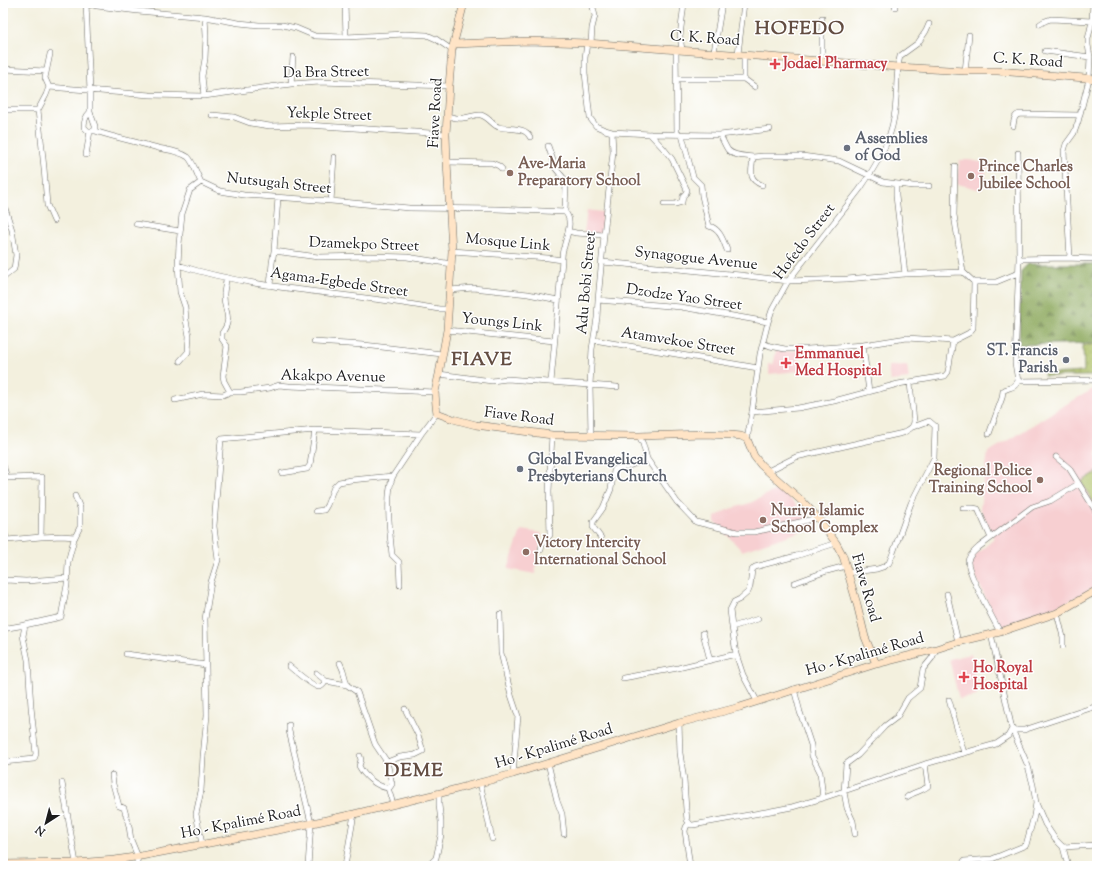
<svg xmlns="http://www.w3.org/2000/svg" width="1100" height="869" font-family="'Sorts Mill Goudy',serif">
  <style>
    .built { fill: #f7cfd1 }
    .green { fill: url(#green-dots); stroke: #646e40 }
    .forest { fill: url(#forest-firs); stroke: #52613a }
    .pitch { fill: #acbf63; stroke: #646e40 }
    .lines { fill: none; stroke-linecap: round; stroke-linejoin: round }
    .street-casing { stroke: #676660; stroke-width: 6 }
    .secondary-casing { stroke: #676660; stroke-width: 8 }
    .street { stroke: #fff; stroke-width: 5 }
    .secondary { stroke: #ffe4c6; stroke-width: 7 }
    .health-dot { fill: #e0444e; stroke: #fff; stroke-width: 1.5 }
    .worship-dot { fill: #6b7280; stroke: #fff; stroke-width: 1.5 }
    .education-dot { fill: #8d6e63; stroke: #fff; stroke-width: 1.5 }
    .labels { text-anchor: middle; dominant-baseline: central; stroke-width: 3; stroke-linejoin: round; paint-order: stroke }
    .street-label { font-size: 15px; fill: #1c1c1c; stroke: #fff }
    .health-label { font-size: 15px; font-weight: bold; fill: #be3a42; stroke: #fff; text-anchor: start }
    .worship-label { font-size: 15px; font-weight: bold; fill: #5b616d; stroke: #fff; text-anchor: start }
    .education-label { font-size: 15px; font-weight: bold; fill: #785e54; stroke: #fff; text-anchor: start }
    .district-label { font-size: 19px; font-weight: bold; letter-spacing: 1px; fill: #634d42; stroke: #fff }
  </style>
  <defs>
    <pattern id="green-dots" width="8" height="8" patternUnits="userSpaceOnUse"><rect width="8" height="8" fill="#acbf63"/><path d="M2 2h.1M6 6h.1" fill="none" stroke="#93a455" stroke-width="1.8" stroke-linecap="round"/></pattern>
    <pattern id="forest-firs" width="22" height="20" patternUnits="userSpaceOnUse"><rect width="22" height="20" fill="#89a659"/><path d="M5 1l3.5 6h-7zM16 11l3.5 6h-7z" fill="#6f8649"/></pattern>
  </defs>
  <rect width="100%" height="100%" fill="#fff"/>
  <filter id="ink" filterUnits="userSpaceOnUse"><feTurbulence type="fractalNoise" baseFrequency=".025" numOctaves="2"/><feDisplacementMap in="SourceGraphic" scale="8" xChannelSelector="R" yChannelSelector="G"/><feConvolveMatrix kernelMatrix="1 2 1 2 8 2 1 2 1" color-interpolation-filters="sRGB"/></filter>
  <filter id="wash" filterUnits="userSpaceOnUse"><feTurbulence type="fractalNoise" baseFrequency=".012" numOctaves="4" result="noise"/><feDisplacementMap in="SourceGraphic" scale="16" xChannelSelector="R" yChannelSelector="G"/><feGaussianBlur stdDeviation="0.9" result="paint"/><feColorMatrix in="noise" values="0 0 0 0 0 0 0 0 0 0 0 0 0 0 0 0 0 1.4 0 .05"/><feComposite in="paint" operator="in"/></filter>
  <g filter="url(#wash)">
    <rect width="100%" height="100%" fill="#f3f0de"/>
    <path class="built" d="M960 160H968L988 163 982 190 957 184 958 168Z
      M587 210 603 212 601 234 584 233Z
      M776 351H798L799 371 769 374V364H773L774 362Z
      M907 365 909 379 890 381 888 366Z
      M1097 387V585L1070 601 999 628 970 564 975 555 994 539 980 508 988 452 1011 439 1056 410Z
      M780 488 806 515 817 526 742 551 715 522V517L727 510 750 503Z
      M521 530 542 533 535 574 508 569Z
      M971 654 977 696 959 699 949 659Z"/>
    <path class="green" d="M1097 344V376H1044L1045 370 1050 374 1083 372 1084 370 1083 346 1085 345Z"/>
    <path class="forest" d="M1028 264H1097V343L1019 345 1021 271Z"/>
    <path class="pitch" d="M1097 472V508L1081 482Z"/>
  </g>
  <g filter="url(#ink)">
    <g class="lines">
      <g class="street-casing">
        <path id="street" d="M86 3 90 91V112L95 126V131C116 138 137 142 158 148 168 150 179 151 188 157 193 161 197 175 201 182L220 191 244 195 331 201 409 208 496 209 565 212C574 221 566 237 564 247 562 251 562 256 562 260L551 382
          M86 3 97 6 138 11 205 17 239 23 259 25H282L296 28 315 36 346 37 405 34 427 35 436 39 452 50
          M345 3 346 37
          M895 3V7
          M1040 24 1045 21 1051 19 1092 21
          M587 43 585 58V73L590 118 596 126 605 130 612 132 650 134 720 135 770 129
          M591 43 592 28 595 16 592 3
          M676 50 677 135
          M682 50 680 36 684 3
          M1045 51 1090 57
          M714 52 722 3
          M738 54 744 3
          M744 55V79L755 87
          M822 61V18
          M3 69 46 71
          M965 71 969 35
          M676 79H744
          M291 84 293 57
          M49 87 150 95 204 96 291 84 320 82 449 86
          M204 96 202 76 205 59 206 36 205 17
          M3 110H38L46 95 49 87 45 78 50 54
          M38 110 44 168 47 205 54 221
          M90 112C85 117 84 121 84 127L88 131H95
          M212 115 234 117 250 123 270 126 307 125 446 134
          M447 116C453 117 457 119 463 118 469 118 475 114 481 115 489 117 493 126 499 127 509 130 525 126 530 137
          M1013 126C1014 120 1014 115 1020 114L1079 115
          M650 134 664 149 672 159 687 190 686 193 683 196 682 202 675 204H664
          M682 135 693 177 701 185 702 196 709 226C720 229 723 240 727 250
          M720 135C723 140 725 146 728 150 733 156 745 156 753 157 752 171 747 179 762 185
          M548 146 556 169 566 181 565 212
          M86 155 90 131
          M753 157 763 156H802L839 161 883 182 913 186H929
          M447 162 492 163 499 166 502 169
          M955 166 954 215 963 272
          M896 184V196L905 274
          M331 201 334 157
          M3 202 12 230 16 255 14 269 3 278
          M136 224 180 231
          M568 231 576 233 604 235
          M274 251 318 257 370 256 407 257 452 264
          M452 251 548 258 562 260
          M1070 258 1064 151 1066 144 1074 133 1078 122 1089 79 1090 57 1088 45V39L1092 21 1093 3
          M1019 259 1065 258 1097 259
          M602 262 647 266 740 275 788 281 847 279 905 274 963 272 974 282H996L1018 273
          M178 265C262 292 352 292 439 309H448
          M226 279C226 284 224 289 224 294 223 311 234 317 222 333V339L227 346 223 376 224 381 230 392
          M270 286 272 263 274 251 278 198
          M450 290 473 288 528 294 558 300
          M598 300 681 307 768 322
          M447 330 554 341
          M594 340 758 368
          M314 342 364 345 442 354
          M763 343 770 346 785 349H808L863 345 907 338 953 341 969 333 973 328 974 282
          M863 345 869 392
          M180 361 188 352 189 336 186 320 185 307 180 292 178 265 179 244 182 214 190 190 201 182
          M439 374 492 381 507 379 617 387
          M1018 381 1015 363 1019 259 1018 153
          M1018 381 1097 380
          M175 400 203 394 223 395 230 392H241L270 388 279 385 289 386 435 392
          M752 412 798 408 834 401 898 384 945 376 948 372 953 341
          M989 434 1002 398 1003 391C1008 387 1015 389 1018 381
          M591 435 590 385 592 349 597 318 598 300 604 235 613 152 612 132
          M639 436 643 444 647 459 677 502 696 522 737 532H754L818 518
          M747 439 752 412 760 354 768 322 772 310 788 281 860 189C875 167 890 143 894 117 898 97 895 76 900 56L918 43 926 31 929 24
          M1056 457 1069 468 1097 513
          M3 465 7 478 42 477 41 537 7 540 3 528
          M768 471 796 457 903 433C909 429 914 428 914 421L910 383
          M282 473 307 469 310 465 315 430
          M963 508H973L978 509 991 538
          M316 511 324 510 327 505 334 487 339 482 351 480 393 476
          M41 537 62 536 75 537
          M601 538 593 527V522L603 508 611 489 614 471 615 469 629 466 647 459
          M541 550 542 545 550 535 549 491 552 435
          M847 573 877 569 883 567 889 563 893 553 911 503 934 458 935 426 929 421 913 427
          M3 582 6 580 26 581 68 578
          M794 583 827 571 846 566
          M400 585 399 562 392 555C390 534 385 494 393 476L421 434 437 413
          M1094 592 1097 603
          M947 594 958 642
          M1057 613 1063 637V646
          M500 614 501 653 511 695 518 716 513 774
          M732 627 758 619
          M3 630 8 628 25 625
          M1000 632C994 621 967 571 968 561 969 555 975 551 979 547L1032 507 1050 501 1078 484
          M703 633 710 660
          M991 634 1012 729 1028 766 1033 785 1036 803 1045 824 1055 839 1063 847 1068 866
          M126 654 206 665
          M340 663 343 670 347 685 357 692 375 744 387 762 392 784 390 787 388 788 393 804
          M289 666C295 671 313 687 319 687 322 687 324 684 326 681
          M316 673 326 681 347 685
          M623 678 678 668 736 654
          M794 689 800 712 811 745 812 756 820 772 823 798
          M949 700 964 753
          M757 701 743 675 736 654 732 627 730 610 734 602 740 599 748 592 750 587 752 570 755 567 796 556 836 543
          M679 723 680 753 684 780 686 810 687 820 691 825H693L771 811 792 807 823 798 925 764 996 744 1008 736 1012 729
          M289 725V731L311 823 308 866
          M1012 729 1017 730H1024L1097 706
          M360 756 361 760 359 766C364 776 377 787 388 788
          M3 762 34 759 36 754 31 707 28 660 23 636 25 625 61 617 67 585 68 562 74 539 80 527V508L75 496
          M387 762 400 757 415 755 423 751 418 735 405 709
          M548 763 557 801 562 814 564 834
          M112 775 113 784 119 806 124 808 129 826 131 840 138 857 136 866
          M480 782 492 839
          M62 783 76 863
          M907 797C913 792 923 791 928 786L925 764
          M689 823 686 827 685 831 690 866
          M855 834 853 821 847 808 844 792 846 764 858 755 885 726 897 717 908 698 920 688 923 669 932 658 936 649
          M202 844 196 814 201 791 203 757 207 715 205 619 211 582 218 560 214 526 221 439 315 430 421 434
          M1063 847 1097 845
          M345 866 354 814
          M415 866 429 865 436 858 441 835V822L439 805V793
          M962 866 964 861 992 859 1026 845 1034 816 1036 803"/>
      </g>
      <g class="secondary-casing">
        <path id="secondary" d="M464 3 452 50 449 86 446 134 447 162 452 251 447 330 439 374 435 392 436 406 437 413 453 419 476 425 552 435 639 436 704 434 731 435 741 436 747 439 754 456 761 465 803 502 818 518 836 543 843 556 857 604 865 637 876 664
          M454 44 529 41 587 43 898 67 965 71H998L1097 79
          M3 864 76 863 115 860 141 856 294 827 354 814 449 791 513 774 679 723 740 707 876 664 936 649 958 642 1000 632 1057 613 1097 590"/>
      </g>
      <use href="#street" class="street"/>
      <use href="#secondary" class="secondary"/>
    </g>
  </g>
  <g class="health-dot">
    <path d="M773 58h4v4h4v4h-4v4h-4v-4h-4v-4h4z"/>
    <path d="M784 357h4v4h4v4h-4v4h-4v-4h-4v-4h4z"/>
    <path d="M962 671h4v4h4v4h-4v4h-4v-4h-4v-4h4z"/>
  </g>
  <g class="worship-dot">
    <circle cx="847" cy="148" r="4"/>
    <circle cx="1066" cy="360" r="4"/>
    <circle cx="520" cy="469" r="4"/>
  </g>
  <g class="education-dot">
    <circle cx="510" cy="173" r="4"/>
    <circle cx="971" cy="176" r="4"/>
    <circle cx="1040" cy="480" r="4"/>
    <circle cx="763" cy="520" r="4"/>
    <circle cx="526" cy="552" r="4"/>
  </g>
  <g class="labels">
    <g class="street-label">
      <text transform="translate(705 39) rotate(4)">C. K. Road</text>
      <text transform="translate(1028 61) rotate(4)">C. K. Road</text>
      <text transform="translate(326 73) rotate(-1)">Da Bra Street</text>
      <text transform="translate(436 113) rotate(-87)">Fiave Road</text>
      <text transform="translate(329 115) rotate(2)">Yekple Street</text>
      <text transform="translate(279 184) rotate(6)">Nutsugah Street</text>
      <text transform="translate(805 242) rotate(-53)">Hofedo Street</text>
      <text transform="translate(508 243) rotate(5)">Mosque Link</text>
      <text transform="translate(364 245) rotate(2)">Dzamekpo Street</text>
      <text transform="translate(696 259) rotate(6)">Synagogue Avenue</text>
      <text transform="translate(339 283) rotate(8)">Agama-Egbede Street</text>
      <text transform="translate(587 283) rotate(-85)">Adu Bobi Street</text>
      <text transform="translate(684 298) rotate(8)">Dzodze Yao Street</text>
      <text transform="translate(502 323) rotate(6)">Youngs Link</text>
      <text transform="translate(678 342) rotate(9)">Atamvekoe Street</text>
      <text transform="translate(333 377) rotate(1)">Akakpo Avenue</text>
      <text transform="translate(519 417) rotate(7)">Fiave Road</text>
      <text transform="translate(865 588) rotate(74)">Fiave Road</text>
      <text transform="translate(865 655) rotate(-16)">Ho - Kpalimé Road</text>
      <text transform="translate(554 747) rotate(-17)">Ho - Kpalimé Road</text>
      <text transform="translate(241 823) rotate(-11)">Ho - Kpalimé Road</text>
    </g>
    <g class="health-label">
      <text x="783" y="64">Jodael Pharmacy</text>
      <text x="795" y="354">Emmanuel<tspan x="795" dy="17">Med Hospital</tspan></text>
      <text x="973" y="668">Ho Royal<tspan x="973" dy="17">Hospital</tspan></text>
    </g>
    <g class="worship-label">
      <text x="855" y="139">Assemblies<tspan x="855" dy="17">of God</tspan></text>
      <text x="1058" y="351" text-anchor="end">ST. Francis<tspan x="1058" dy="17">Parish</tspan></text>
      <text x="528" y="460">Global Evangelical<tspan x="528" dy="17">Presbyterians Church</tspan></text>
    </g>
    <g class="education-label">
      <text x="518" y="164">Ave-Maria<tspan x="518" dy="17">Preparatory School</tspan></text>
      <text x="979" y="167">Prince Charles<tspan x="979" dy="17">Jubilee School</tspan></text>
      <text x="1032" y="471" text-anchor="end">Regional Police<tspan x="1032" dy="17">Training School</tspan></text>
      <text x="771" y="511">Nuriya Islamic<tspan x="771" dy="17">School Complex</tspan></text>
      <text x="534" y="543">Victory Intercity<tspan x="534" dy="17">International School</tspan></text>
    </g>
    <g class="district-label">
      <text x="800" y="29">HOFEDO</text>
      <text x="482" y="360">FIAVE</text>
      <text x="414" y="771">DEME</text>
    </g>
  </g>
  <rect width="1100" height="869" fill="none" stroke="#fff" stroke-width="16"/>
  <g transform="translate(46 823) rotate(216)" stroke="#ffffff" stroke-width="3" paint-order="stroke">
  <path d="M0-3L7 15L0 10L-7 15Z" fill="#1c1c1c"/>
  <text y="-6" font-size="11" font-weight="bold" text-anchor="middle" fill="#1c1c1c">N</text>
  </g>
</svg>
